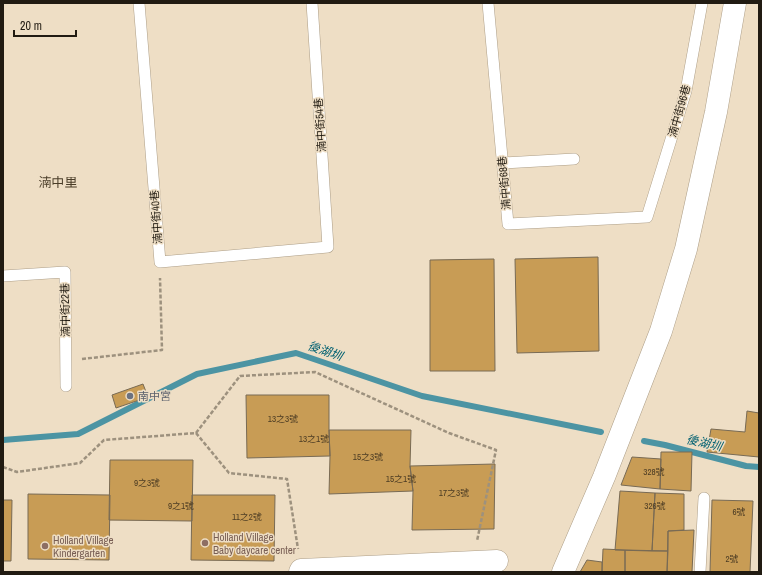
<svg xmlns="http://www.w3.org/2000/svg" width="762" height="575" font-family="'Archivo Narrow','Noto Sans TC',sans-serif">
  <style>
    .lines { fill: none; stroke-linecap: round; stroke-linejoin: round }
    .stream { stroke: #4c94a3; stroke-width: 6 }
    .building { fill: #c89c55; stroke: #786a54 }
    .lane-casing { stroke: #ad9e87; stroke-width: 12 }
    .street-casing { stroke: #ad9e87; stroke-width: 23 }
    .secondary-casing { stroke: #ad9e87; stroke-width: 23 }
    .path { stroke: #9d917e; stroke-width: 2.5; stroke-dasharray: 4 2; stroke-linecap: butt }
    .lane { stroke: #fff; stroke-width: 11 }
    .street { stroke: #fff; stroke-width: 22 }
    .secondary { stroke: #fff; stroke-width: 22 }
    .worship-dot { fill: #6b7280; stroke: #eedec5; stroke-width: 1.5 }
    .education-dot { fill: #8d6e63; stroke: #eedec5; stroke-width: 1.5 }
    .labels { text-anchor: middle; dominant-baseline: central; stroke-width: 3; stroke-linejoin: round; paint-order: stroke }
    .number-label { font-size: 9px; fill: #4b3b23 }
    .street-label { font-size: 11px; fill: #211b12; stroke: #eedec5 }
    .worship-label { font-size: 11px; fill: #5b616d; stroke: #eedec5; text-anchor: start }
    .education-label { font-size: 11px; fill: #785e54; stroke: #eedec5; text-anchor: start }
    .water-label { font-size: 12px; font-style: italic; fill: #006071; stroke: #eedec5 }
    .quarter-label { font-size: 13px; fill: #4a3d28; stroke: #eedec5 }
  </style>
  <rect width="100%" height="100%" fill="#eedec5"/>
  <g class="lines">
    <path class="stream" d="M3 440 78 434 197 374 296 353 422 396 601 432
      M644 441 665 445 746 466 759 467"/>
  </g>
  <path class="building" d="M598 257 599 351 517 353 515 259Z
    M494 259 495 371H430V260Z
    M143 384 148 397 116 408 112 395Z
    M246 395H329V430L330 456 247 458Z
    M747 411 759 413V457L707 452 711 429 745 432Z
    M329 430H411L410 466 413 491 329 494 330 456Z
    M661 452H692L691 491 660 489Z
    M632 457 661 459 660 489 621 485Z
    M110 460H193L192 521 109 520Z
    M495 464 494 529 412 530 413 491 410 466Z
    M620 491 655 493 652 551 615 550Z
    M655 493 684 494V530L668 531V551H652Z
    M28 494 110 495 109 560 28 559Z
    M192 495H275L274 561 191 560Z
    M3 500H12L11 561H3Z
    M712 500 753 501 750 572H710Z
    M694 530 692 572H667L668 531Z
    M603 549 625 550V572H602Z
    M625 550 668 551 667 572H625Z
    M587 560 602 562V572H580Z"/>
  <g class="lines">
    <g class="lane-casing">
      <path id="lane" d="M139 3 160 262 328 247 312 3
        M488 3 508 224 647 217 686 91 702 3
        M502 163 574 159
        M3 276 65 272 66 386
        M700 572 704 498"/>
    </g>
    <g class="street-casing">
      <path id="street" d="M300 572 301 570 497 561"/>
    </g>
    <g class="secondary-casing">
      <path id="secondary" d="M563 572 604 477 661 331 686 249 716 112 735 3"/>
    </g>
    <path class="path" d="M82 359 162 350 160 278
      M196 433 229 473 287 479 298 549
      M3 467 17 472 80 463 104 440 196 433 240 376 315 372 449 433 496 450 477 541"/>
    <use href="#lane" class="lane"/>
    <use href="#street" class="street"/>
    <use href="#secondary" class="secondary"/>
  </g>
  <circle class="worship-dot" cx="130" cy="396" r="4"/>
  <g class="education-dot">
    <circle cx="205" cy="543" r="4"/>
    <circle cx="45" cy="546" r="4"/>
  </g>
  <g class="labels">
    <g class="number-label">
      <text x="283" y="419">13之3號</text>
      <text x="314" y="439">13之1號</text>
      <text x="368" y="457">15之3號</text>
      <text x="654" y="472">328號</text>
      <text x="401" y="479">15之1號</text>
      <text x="147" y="483">9之3號</text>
      <text x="454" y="493">17之3號</text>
      <text x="181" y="506">9之1號</text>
      <text x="655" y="506">326號</text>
      <text x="739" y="512">6號</text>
      <text x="247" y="517">11之2號</text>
      <text x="732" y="559">2號</text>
    </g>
    <g class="street-label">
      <text transform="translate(679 111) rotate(-74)">湳中街96巷</text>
      <text transform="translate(320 125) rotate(-94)">湳中街54巷</text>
      <text transform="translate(504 183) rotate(-95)">湳中街68巷</text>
      <text transform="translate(156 217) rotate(-94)">湳中街40巷</text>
      <text transform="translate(65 310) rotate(-91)">湳中街22巷</text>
    </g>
    <g class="worship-label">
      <text x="138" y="396">南中宮</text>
    </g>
    <g class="education-label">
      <text x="213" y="537">Holland Village<tspan x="213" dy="13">Baby daycare center</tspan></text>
      <text x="53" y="540">Holland Village<tspan x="53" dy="13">Kindergarten</tspan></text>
    </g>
    <g class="water-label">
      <text transform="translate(325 351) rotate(19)">後湖圳</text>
      <text transform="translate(704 443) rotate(13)">後湖圳</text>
    </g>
    <g class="quarter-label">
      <text x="58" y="182">湳中里</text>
    </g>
  </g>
  <rect width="762" height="575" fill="none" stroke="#211b12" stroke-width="8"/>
  <path d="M14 30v6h62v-6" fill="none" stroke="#211b12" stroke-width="2"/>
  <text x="20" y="30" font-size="12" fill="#211b12" stroke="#eedec5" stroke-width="3" paint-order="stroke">20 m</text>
</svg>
